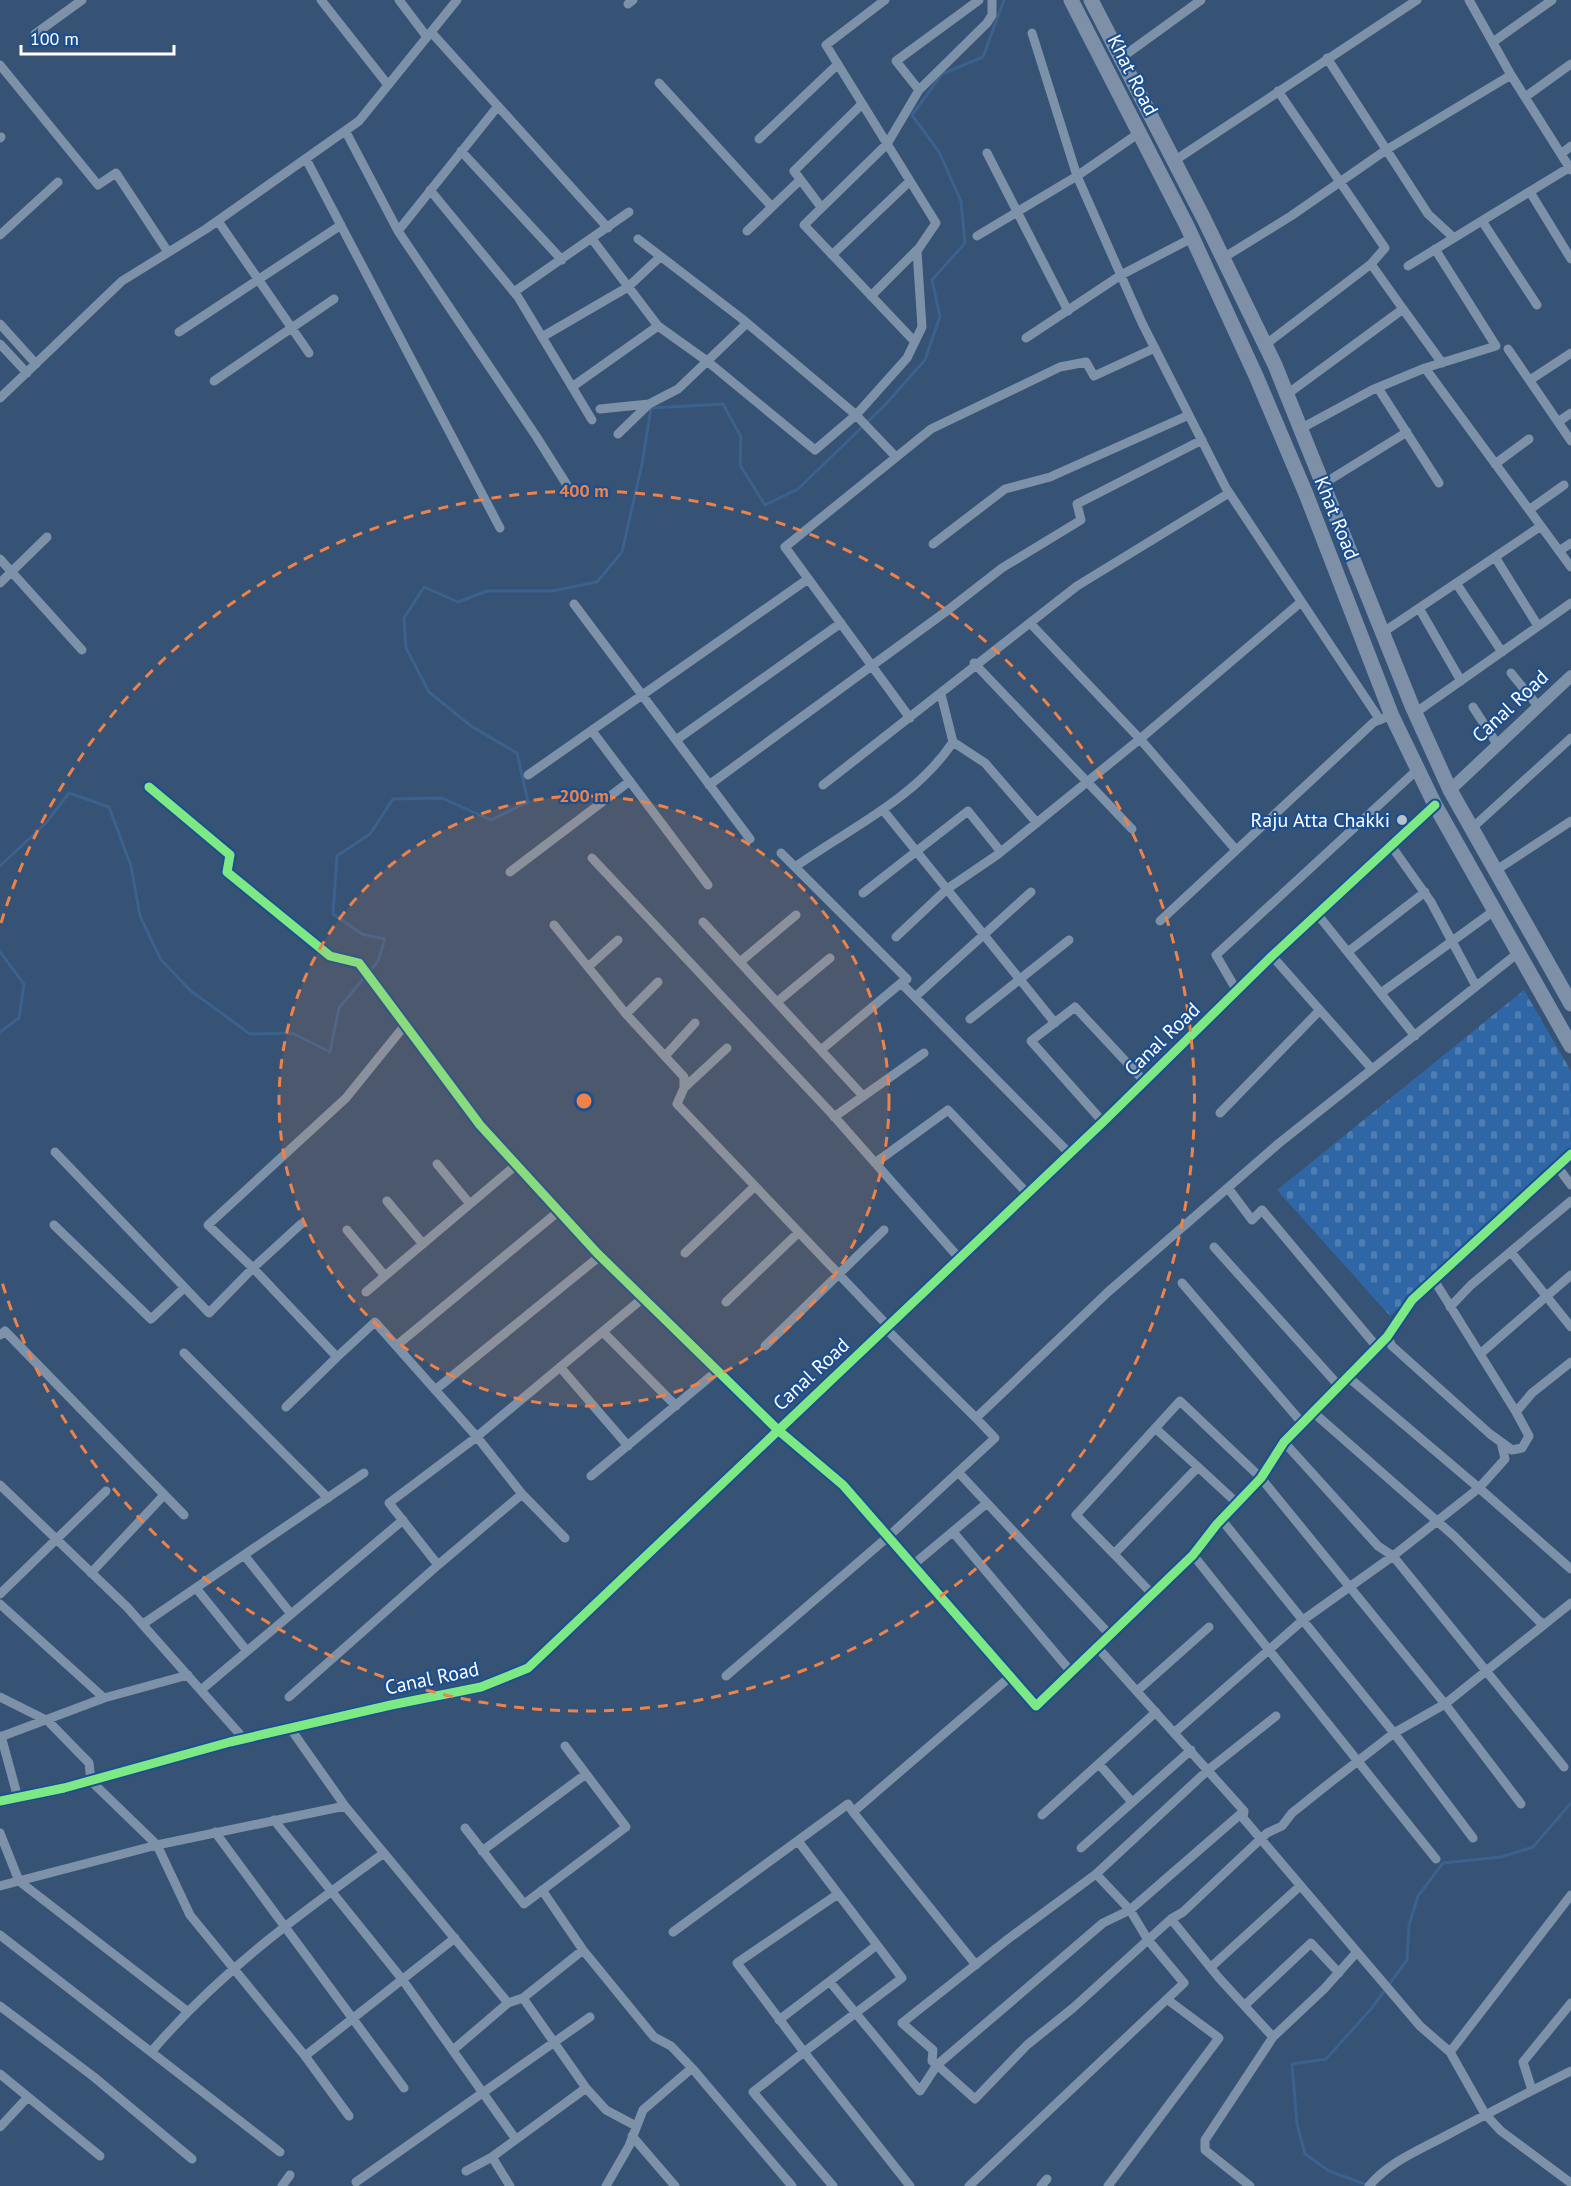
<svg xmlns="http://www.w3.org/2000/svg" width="1571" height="2186" font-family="'PT Sans',sans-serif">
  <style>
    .cemetery { fill: url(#cemetery-stones) }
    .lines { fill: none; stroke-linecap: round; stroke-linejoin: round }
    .stream { stroke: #3b618d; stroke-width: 3 }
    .minor { stroke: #7d92a8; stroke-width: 9 }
    .tertiary { stroke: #7d92a8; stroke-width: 12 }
    .trunk { stroke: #7e90a7; stroke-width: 15 }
    .cycleway-casing { stroke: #1b4f8f; stroke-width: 13 }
    .cycleway { stroke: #7ce984; stroke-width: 9 }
    .ring { fill: none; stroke: #ee8249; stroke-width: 3; stroke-dasharray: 10 8 }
    .poi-dot { fill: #b9c2ce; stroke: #1b4f8f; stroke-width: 2 }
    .labels { text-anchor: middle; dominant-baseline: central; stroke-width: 4.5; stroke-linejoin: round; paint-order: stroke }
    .street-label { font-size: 20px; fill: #fff; stroke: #1b4f8f }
    .poi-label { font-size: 20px; fill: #fff; stroke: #1b4f8f; text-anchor: end }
    .centre { fill: #ee8249; stroke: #1b4f8f; stroke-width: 3 }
    .ring-label { font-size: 18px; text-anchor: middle; font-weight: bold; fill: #ee8249; stroke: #1b4f8f; stroke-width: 4.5; stroke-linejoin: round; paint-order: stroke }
  </style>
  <defs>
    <pattern id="cemetery-stones" width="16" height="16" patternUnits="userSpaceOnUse" patternTransform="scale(1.5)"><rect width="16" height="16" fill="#2f66a5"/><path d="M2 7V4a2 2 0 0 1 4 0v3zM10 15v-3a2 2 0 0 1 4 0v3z" fill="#4e7db2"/></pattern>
  </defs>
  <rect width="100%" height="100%" fill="#365274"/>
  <path class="cemetery" d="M1524 990 1571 1071V1149L1390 1316 1277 1190Z"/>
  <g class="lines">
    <path class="stream" d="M0 866 46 823 69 793 109 807 131 866 140 916 161 960 191 991 250 1034 292 1033 330 1052 339 1008 378 961 385 939 362 934 333 914 337 856 370 834 393 799 442 798 491 820 528 802 517 753 471 726 429 692 406 648 404 618 424 587 458 602 487 591H552L597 582 622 552 642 464 651 408 723 404 741 437 740 465 765 505 798 489 884 406 925 360 940 316 932 280 965 243 961 201 939 152 912 115 942 74 983 57 1004 0
      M0 952 24 984 19 1018 0 1032
      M1367 2185 1329 2171 1305 2154 1297 2124 1292 2064 1326 2059 1371 2009 1407 1960 1409 1925 1418 1896 1443 1863 1501 1857 1533 1847 1571 1803"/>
    <path class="minor" d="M321 0 388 85
      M399 0 427 37
      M1469 0 1511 75 1571 170
      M628 4 633 0
      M431 32 608 228
      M1032 33 1077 176 1142 323 1226 488 1380 720
      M35 34 82 0
      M1493 42 1552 0
      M1121 58 1201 0
      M1327 58 1428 214 1454 238
      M0 65 98 185 116 173 168 252
      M659 83 772 207
      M919 90 896 61 979 0
      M1278 91 1385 248 1371 264
      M1525 97 1571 64
      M346 132 398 231 536 436 572 493
      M0 138 1 137
      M759 139 838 64
      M461 151 562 260
      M987 153 1068 311
      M1561 154 1571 146
      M306 159 500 528
      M1174 161 1417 0
      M430 190 518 297 592 420
      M1530 192 1571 259
      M821 207 794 171 862 104
      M218 221 309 353
      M1482 221 1537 305
      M398 231 498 106
      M747 231 800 180
      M0 235 58 182
      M977 236 1077 176 1139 133
      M592 239 658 326 707 361 815 450 856 415 907 358 922 327 917 251 936 223 826 45 885 0
      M638 239 741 318 855 414 896 457
      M832 255 910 181
      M1223 258 1291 216 1386 150 1511 75
      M1408 266 1570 167
      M514 292 629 212
      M871 296 918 249
      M1403 309 1442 363
      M0 324 36 364
      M179 332 341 225
      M542 337 628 287 660 257
      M1026 338 1121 275 1192 238
      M915 342 804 225 887 144 919 90 987 23 992 15V0
      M0 344 27 373
      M1265 345 1371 264 1403 309 1286 395
      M1508 349 1571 441
      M1425 368 1571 567
      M1530 380 1571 353
      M214 381 334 299
      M572 387 658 326
      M1378 388 1439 483
      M0 398 122 281 206 229 359 121 457 0
      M600 409 649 404
      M1558 422 1571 413
      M1300 429 1372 390 1425 368 1496 346 1435 249
      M618 434 649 404 678 389 747 323
      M1495 464 1529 439
      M1323 484 1407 432
      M1529 510 1564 485
      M933 544 1005 489 1050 477 1189 415
      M1559 551 1571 543
      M1495 557 1538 626
      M0 559 82 650
      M0 583 47 537
      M1456 583 1502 652
      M574 604 750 839
      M1419 608 1461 681
      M1030 623 1140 739 1236 850
      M1382 633 1541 526
      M974 663 1132 829
      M1511 673 1538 706
      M941 694 953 742 985 763 1037 823
      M1473 707 1497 744
      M1415 713 1571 603
      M910 718 785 547 931 429 1060 367 1086 362 1094 376 1155 348
      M592 731 708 885
      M676 740 841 623
      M528 775 808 579
      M709 785 948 610 1002 568 1081 520 1077 504 1202 440
      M823 785 1077 586 1229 493
      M149 787 230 855 227 872 330 956 359 963 480 1125 597 1253 778 1430 843 1485 1036 1706 1193 1555 1217 1524 1261 1478 1284 1442 1387 1337 1412 1300 1571 1154
      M883 810 1055 1023
      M1471 829 1571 738
      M1392 847 1431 902 1476 986
      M781 853 907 979 901 983 1069 1153
      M592 858 832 1114 959 1258
      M795 867C850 828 915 799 953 742
      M1495 871 1571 821
      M510 872 630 781
      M863 893 968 811 1001 852
      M1318 915 1415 1036
      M1160 921 1374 722 1384 718
      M703 922 863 1096
      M554 925 626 1014 684 1077V1088L677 1104 888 1326
      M896 937 947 889 997 855 1140 739 1301 602
      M1349 951 1425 892
      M1272 956 1372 1069
      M740 962 796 915
      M588 967 618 940
      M1237 991 1216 955 1418 769
      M1381 993 1495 910
      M915 997 1031 892
      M777 1002 830 958
      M626 1014 658 982
      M970 1019 1069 940
      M821 1050 901 983
      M665 1056 695 1023
      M684 1088 727 1048
      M1220 1113 1320 1010
      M834 1117 924 1053
      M1103 1122 1031 1041 1075 1007 1144 1081
      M55 1152 209 1313 253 1268 208 1225 346 1098 405 1025
      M875 1163 948 1110 1027 1193
      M437 1164 470 1204
      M1557 1166 1571 1185
      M1228 1188 1252 1220 1262 1210 1377 1347
      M387 1201 423 1244
      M301 1224 253 1268 337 1357 375 1322 477 1437 522 1494 565 1538
      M54 1225 151 1319 184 1288
      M347 1230 385 1276
      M1214 1247 1339 1386
      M1511 1252 1571 1327
      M685 1253 754 1187
      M1434 1280 1516 1412 1532 1393 1571 1362
      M1182 1283 1303 1424
      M366 1292 516 1165
      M726 1302 798 1233
      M1450 1307 1471 1285 1571 1201
      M885 1328 976 1418 1108 1292 1278 1144 1518 953
      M603 1332 676 1406
      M0 1335 5 1331 184 1515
      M1387 1337 1392 1346 1490 1434 1512 1450 1522 1448 1529 1436 1516 1412
      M396 1346 559 1211
      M765 1346 884 1230
      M184 1353 328 1498
      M1480 1354 1571 1275
      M560 1367 628 1446
      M1348 1377 1479 1488 1505 1459 1501 1442
      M435 1390 600 1256
      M286 1407 337 1357
      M1314 1413 1454 1536 1539 1621 1545 1624
      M1155 1428 1198 1467
      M1284 1442 1378 1546 1393 1556 1564 1767
      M959 1473 1110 1635
      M591 1476 717 1371
      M0 1485 127 1607 244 1739
      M522 1494 438 1565 389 1503 474 1439 643 1298
      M1221 1519 1394 1733 1473 1838
      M953 1532 1072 1673
      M1114 1554 1076 1515 1180 1401 1261 1478 1445 1704 1521 1804
      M244 1555 291 1614
      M1193 1555 1436 1859
      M914 1564 987 1503
      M91 1573 164 1495
      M196 1588 247 1651
      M0 1594 106 1491
      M1153 1595 1114 1554 1198 1467 1237 1503
      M0 1604 104 1698
      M143 1624 364 1473
      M1097 1647 1244 1811 1243 1818 1420 2026 1450 2052 1485 2114 1501 2131 1571 2183
      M726 1676 889 1536 995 1438 976 1418
      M201 1690 403 1520
      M1137 1691 1209 1627
      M0 1697 48 1721 89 1763 91 1781 157 1845 190 1915 305 2056 349 2116
      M289 1697 438 1565
      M290 1728 345 1806 508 2003
      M1175 1732 1303 1620 1393 1556 1479 1488 1571 1569
      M1 1736 18 1798
      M0 1737 104 1698 188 1675
      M1099 1764 1132 1802
      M1042 1815 1156 1712
      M274 1820 402 1979 515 2138
      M465 1828 524 1904 626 1827 565 1746
      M215 1832 404 2088
      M0 1833 19 1881 187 2011
      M1081 1848 1191 1750
      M482 1851 586 1774
      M0 1886 157 1845 345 1806
      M542 1890 583 1950 654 2037 671 2046 692 2068 792 2186
      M1171 1919 1073 2008 1027 2045 975 2099 937 2065 1103 1923 1130 1910 1244 1811
      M673 1932 848 1804 853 1812
      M0 1935 280 2152
      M877 1945 902 1978 804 2052 910 2186
      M976 1965 853 1812 1011 1676
      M1211 1967 1300 1886
      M830 1982 920 2091 937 2065 932 2061 933 2050 902 2023 1008 1939 1096 1874
      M523 1998 586 2088 606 2110 636 2126
      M1245 2005 1311 1943 1339 1973
      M0 2006 94 2077 192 2159
      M779 2020 877 1945 798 1841
      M1273 2037 1219 1978 1171 1919 1183 1912 1267 1833 1282 1826 1292 1813 1327 1785 1394 1733 1445 1704 1571 1603
      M453 2050 508 2003 523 1998 583 1950
      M152 2051C219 1972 301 1913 384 1853
      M1450 2052 1571 1895
      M305 2056 455 1938
      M0 2074 100 2156
      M1532 2090 1523 2062 1571 2003
      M0 2127 27 2098
      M632 2136 675 2186
      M492 2157 510 2186
      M466 2171 492 2157 586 2088
      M356 2182 590 2017
      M282 2186 290 2175
      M606 2186 629 2146 643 2110 692 2068
      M833 2186 753 2092 804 2052 737 1963 838 1894
      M969 2186 1184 1983 1148 1940 1130 1910 1096 1874 1208 1770 1276 1716
      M1041 2186 1047 2179
      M1108 2186 1219 2038 1168 2000
      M1250 2186 1205 2150V2140L1273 2037 1324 1989 1356 1953
      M1369 2186C1391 2160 1422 2149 1451 2133 1491 2112 1530 2091 1571 2071"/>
    <path class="tertiary" d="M1450 790 1571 676
      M0 1801 64 1788 230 1742 391 1705 481 1687 528 1668 1103 1122 1272 956 1435 805"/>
    <path class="trunk" d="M1071 0 1187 226 1256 376 1306 494 1392 716 1435 805 1571 1046
      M1091 0 1203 217 1275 365 1412 706 1450 790 1571 1004"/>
    <g class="cycleway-casing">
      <path id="cycleway" d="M149 787 230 855 227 872 330 956 359 963 480 1125 597 1253 778 1430 843 1485 1036 1706 1193 1555 1217 1524 1261 1478 1284 1442 1387 1337 1412 1300 1571 1154
        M0 1801 64 1788 230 1742 391 1705 481 1687 528 1668 1103 1122 1272 956 1435 805"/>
    </g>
    <use href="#cycleway" class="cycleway"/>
  </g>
  <circle cx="584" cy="1101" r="305" fill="#ee8249" fill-opacity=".12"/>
  <g class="ring">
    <circle cx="584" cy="1101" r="305"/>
    <path d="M1 923A610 610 0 1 1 1 1279"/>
  </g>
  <circle class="poi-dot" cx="1402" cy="820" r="6"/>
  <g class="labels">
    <g class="street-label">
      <text transform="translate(1133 75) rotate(63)">Khat Road</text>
      <text transform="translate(1337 518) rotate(68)">Khat Road</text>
      <text transform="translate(1510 706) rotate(-43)">Canal Road</text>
      <text transform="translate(1162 1039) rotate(-44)">Canal Road</text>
      <text transform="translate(811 1374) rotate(-43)">Canal Road</text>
      <text transform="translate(432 1678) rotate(-12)">Canal Road</text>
    </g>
    <g class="poi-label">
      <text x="1390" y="820">Raju Atta Chakki</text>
    </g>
  </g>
  <circle cx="584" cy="1101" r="9" class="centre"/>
  <g class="ring-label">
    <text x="584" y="497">400 m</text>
    <text x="584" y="802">200 m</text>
  </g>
  <path d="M21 45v9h153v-9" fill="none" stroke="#ffffff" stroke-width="3"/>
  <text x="30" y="45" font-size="18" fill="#ffffff" stroke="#1b4f8f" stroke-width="4.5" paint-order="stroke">100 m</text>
</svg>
